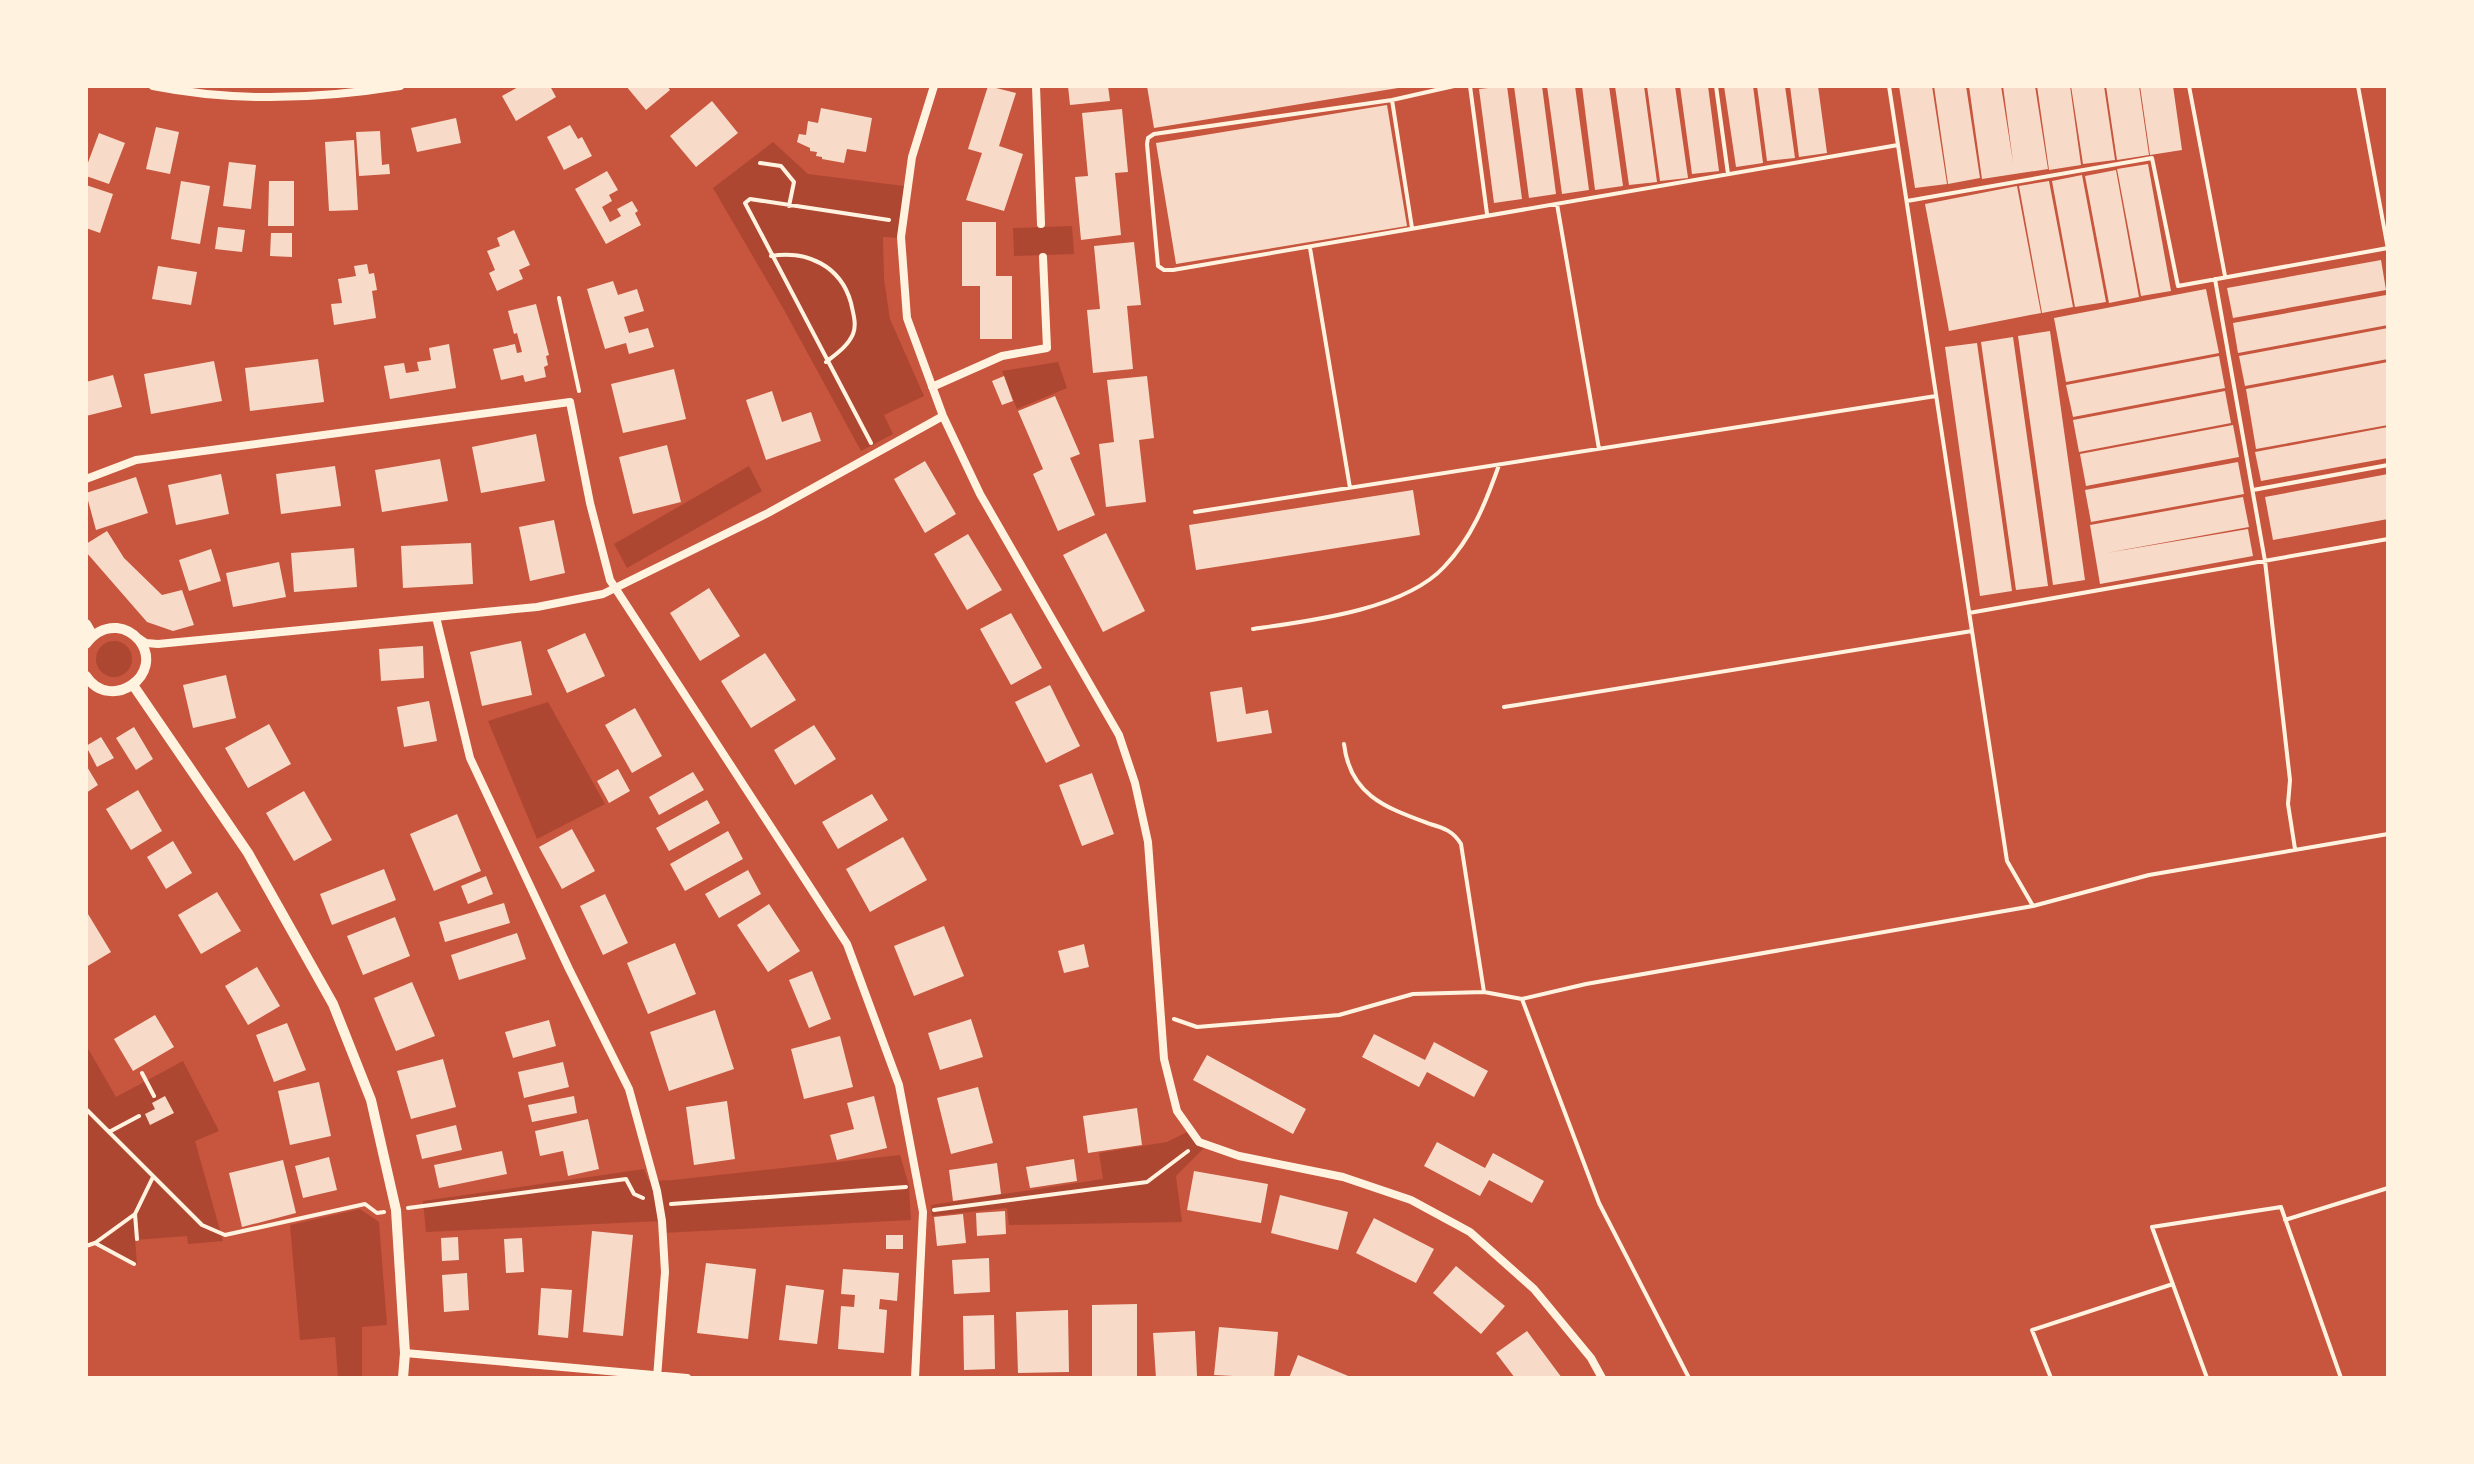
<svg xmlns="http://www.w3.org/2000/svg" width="2474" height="1464" font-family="'Libre Baskerville',serif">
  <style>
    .green { fill: #ae4732 }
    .building { fill: #f7dbc8 }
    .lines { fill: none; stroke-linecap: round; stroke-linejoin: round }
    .path { stroke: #fff3e0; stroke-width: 4 }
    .minor { stroke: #fff3e0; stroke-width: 8 }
    .tertiary { stroke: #fff3e0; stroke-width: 10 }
  </style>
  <rect width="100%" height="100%" fill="#c8553d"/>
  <path class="green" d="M773 142 808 174 904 186 899 238 883 237 884 279 890 319 924 396 884 415 893 434 861 451 783 308 713 188Z
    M1072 226 1074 254 1014 256 1013 228Z
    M1058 362 1067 388 1017 409 1002 371Z
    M749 466 762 491 627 568 614 544Z
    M96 659a18 18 0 1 1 36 0a18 18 0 1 1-36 0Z
    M548 702 605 804 537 839 488 721Z
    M86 1045 116 1097 183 1061 219 1131 195 1141 223 1241 188 1244 187 1236 135 1240 137 1264 95 1241 86 1244Z
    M1189 1131 1205 1147 1176 1176 1182 1222 1009 1225 1007 1208 932 1216 931 1205 1103 1179 1099 1153 1167 1142Z
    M900 1155 909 1186 911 1220 662 1233 661 1221 426 1232 423 1201 644 1169 649 1181 673 1180Z
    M360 1209 379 1222 387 1325 362 1327V1378H338L335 1337 300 1340 290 1225Z"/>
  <path class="building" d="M520 86H550L556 97 516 121 502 96Z
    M626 86H667L670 90 646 110Z
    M988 86 1016 93 999 146 1023 154 1004 211 966 200 982 153 968 149Z
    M1068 86H1108L1110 101 1070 105Z
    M1147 86H1398V88L1154 128Z
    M1507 86 1522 199 1494 203 1479 89Z
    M1514 86H1542L1556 194 1529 198Z
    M1547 86H1575L1589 190 1562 194Z
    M1582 86H1609L1623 186 1595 190Z
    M1615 86H1644L1657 182 1629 185Z
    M1647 86H1675L1688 178 1660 181Z
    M1680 86H1708L1719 171 1692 174Z
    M1724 86H1753L1763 163 1736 167Z
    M1757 86H1785L1795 158 1767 161Z
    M1790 86H1818L1827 153 1799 157Z
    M1899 86H1932L1947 184 1915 188Z
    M1934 86H1966L1980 178 1948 184Z
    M1969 86H2001L2013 162 2003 86H2035L2048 169 1982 179Z
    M2037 86H2070L2081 165 2049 170Z
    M2071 86H2104L2115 160 2083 164Z
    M2106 86H2139L2149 155 2117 160Z
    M2140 86H2173L2182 150 2150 155Z
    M712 101 738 133 696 167 670 136Z
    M1387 105 1407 226 1176 264 1156 143Z
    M821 108 872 118 866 152 847 149 844 163 822 159V157L816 156 817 152 810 151V148L797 142 799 134 806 135 808 121 818 123Z
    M1122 109 1128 172 1115 173 1121 235 1081 240 1075 177 1088 176 1082 113Z
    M456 118 461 143 417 152 411 128Z
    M570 125 578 139 582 137 592 156 564 170 547 137Z
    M156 127 179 132 170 174 146 169Z
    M380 131 382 165 389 164 390 174 359 176 356 132Z
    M99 133 125 143 109 184 86 176V168Z
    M354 140 358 210 329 211 325 142Z
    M229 162 256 165 251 209 223 206Z
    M2148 164 2171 291 2141 296 2117 169Z
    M2116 170 2139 297 2109 303 2085 176Z
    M607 171 618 190 609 195 612 201 602 207 610 222 621 216 617 209 632 201 638 211 635 213 641 225 606 244 575 189Z
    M2082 175 2106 302 2075 307 2052 181Z
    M181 181 210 186 200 244 171 239Z
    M269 181H294V226H268Z
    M2049 181 2073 307 2042 313 2019 186Z
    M86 185 113 194 100 233 86 228Z
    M2017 186 2041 313 1949 331 1925 204Z
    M962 222H996V276H1012V339H980V286H962Z
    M218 227 245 230 242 252 215 249Z
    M514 230 530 265 519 270 523 279 497 291 489 273 495 270 487 251 500 246 497 238Z
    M271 233H292V257L270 256Z
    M1134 242 1141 305 1127 306 1133 369 1093 373 1087 310 1100 309 1094 246Z
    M2381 260 2386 290 2233 318 2227 288Z
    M367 264 369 274 374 273 377 290 372 291 376 318 334 325 331 304 342 303 338 279 356 276 354 266Z
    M158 266 197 272 191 305 152 299Z
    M613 281 618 295 637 289 644 311 624 317 629 333 648 328 654 347 629 354 626 343 605 349 587 289Z
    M2206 289 2219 353 2066 382 2054 318Z
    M2386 295 2388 325 2238 353 2233 323Z
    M536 304 549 355 546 356 548 365 544 367 546 377 525 382 523 375 501 380 493 349 515 344 517 353 522 352 517 333 514 334 508 311Z
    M2388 328V359L2245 386 2239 356Z
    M2050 331 2085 580 2053 585 2018 336Z
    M2013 337 2048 586 2016 590 1981 342Z
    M1977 343 2012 591 1980 596 1945 347Z
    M449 344 456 388 390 399 384 366 404 363 406 373 419 371 417 362 431 360 429 348Z
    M2219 356 2225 388 2073 417 2066 385Z
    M318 359 324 402 250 411 245 368Z
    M214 361 222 401 151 414 144 374Z
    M2388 362V425L2256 449 2246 389Z
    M674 369 686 419 623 433 611 384Z
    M113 375 122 407 86 416V382Z
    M1004 376 1013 401 1002 405 992 381Z
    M1147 376 1154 438 1139 440 1146 502 1106 507 1099 444 1114 442 1107 380Z
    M772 391 782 422 811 412 821 441 766 460 746 400Z
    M2225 391 2231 423 2079 452 2073 420Z
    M1055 396 1080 454 1070 458 1095 515 1058 531 1033 474 1043 469 1018 411Z
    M2233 425 2239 457 2086 486 2080 454Z
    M2388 427V458L2261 481 2255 452Z
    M536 434 545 481 481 493 472 447Z
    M667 445 681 502 633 514 619 457Z
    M440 459 448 501 382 512 375 470Z
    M925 461 956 514 925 533 894 479Z
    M2238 462 2244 494 2091 522 2085 490Z
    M335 466 341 506 281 514 276 474Z
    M221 474 229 514 176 525 168 485Z
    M2388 474V519L2273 540 2265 497Z
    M136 477 148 513 96 530 86 493Z
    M1413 490 1420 535 1196 570 1189 525Z
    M2243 497 2249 527 2106 553 2248 529 2253 556 2100 584 2090 525Z
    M554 520 565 573 530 581 519 527Z
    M107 531 124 558 162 595 182 590 194 625 173 631 147 622 86 552V544Z
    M1106 533 1145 611 1103 632 1063 555Z
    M968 534 1002 590 967 610 934 554Z
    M471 543 473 584 403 588 401 546Z
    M354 548 357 587 294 592 291 553Z
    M211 549 221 581 189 591 179 560Z
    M279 562 286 597 233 607 226 573Z
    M709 588 740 636 700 661 670 613Z
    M1011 613 1042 668 1011 685 980 629Z
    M585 633 605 676 567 693 547 650Z
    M521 641 532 695 482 706 470 652Z
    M423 646 424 678 381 681 379 649Z
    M765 653 796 700 751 728 721 681Z
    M226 675 236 718 193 728 183 685Z
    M1050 685 1080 746 1046 763 1015 702Z
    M1242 687 1246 714 1268 710 1272 733 1217 742 1210 692Z
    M429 701 437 741 404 747 397 707Z
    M635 708 662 756 632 773 605 725Z
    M269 724 291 764 248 788 225 748Z
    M814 725 836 759 795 785 774 750Z
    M134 727 153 759 136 770 116 738Z
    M101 737 114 758 97 767 86 746Z
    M86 765 98 785 86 793Z
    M618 769 630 791 609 803 597 781Z
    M693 772 704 790 659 815 649 797Z
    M1092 773 1114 834 1082 846 1059 785Z
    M138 790 162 831 131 850 106 809Z
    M304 791 332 840 294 861 266 813Z
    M872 794 888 820 838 849 822 822Z
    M707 800 720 823 669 851 656 828Z
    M457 814 481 871 434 891 410 834Z
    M572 829 595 871 562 889 539 847Z
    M728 831 743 859 685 891 670 864Z
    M903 837 927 880 870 912 846 869Z
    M173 841 192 873 166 889 147 857Z
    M384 869 396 900 332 925 320 894Z
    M748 870 761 894 719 918 705 894Z
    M486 876 493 894 468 904 461 886Z
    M217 892 241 931 201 954 178 915Z
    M605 894 628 943 603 955 580 906Z
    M504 903 510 923 445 942 439 922Z
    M769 904 800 951 768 972 737 925Z
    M88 914 111 952 86 967V916Z
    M395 917 410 956 363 975 347 936Z
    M944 926 964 976 914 996 894 946Z
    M517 933 526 959 459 980 451 955Z
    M675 943 696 994 648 1014 627 963Z
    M1084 944 1089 967 1064 973 1058 951Z
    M257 967 280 1006 248 1025 225 986Z
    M812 971 831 1019 809 1028 789 980Z
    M412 982 435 1036 396 1051 374 998Z
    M715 1010 734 1069 669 1091 650 1032Z
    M155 1015 174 1047 133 1071 114 1039Z
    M971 1019 983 1057 940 1070 928 1033Z
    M549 1020 556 1046 513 1058 505 1032Z
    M287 1023 306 1070 274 1082 256 1035Z
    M1374 1034 1425 1060 1434 1042 1488 1071 1474 1097 1427 1072 1419 1087 1362 1057Z
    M840 1036 853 1087 804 1099 791 1049Z
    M1207 1055 1306 1109 1293 1134 1193 1080Z
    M443 1059 456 1107 411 1119 397 1071Z
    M563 1062 569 1087 524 1098 518 1072Z
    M319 1082 331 1136 290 1145 278 1091Z
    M978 1087 993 1143 951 1154 937 1098Z
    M165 1096 174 1113 150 1125 145 1114 155 1109 152 1103Z
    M574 1096 577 1113 532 1122 528 1105Z
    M874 1096 887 1148 837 1160 830 1135 854 1129 847 1103Z
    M727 1101 735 1159 694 1165 686 1107Z
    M1137 1108 1142 1145 1088 1153 1083 1116Z
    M588 1119 599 1169 568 1176 563 1151 540 1156 535 1131Z
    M456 1125 462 1150 422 1159 416 1135Z
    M1437 1142 1485 1168 1493 1153 1544 1181 1532 1203 1489 1180 1480 1196 1424 1166Z
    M502 1151 507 1174 439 1188 434 1165Z
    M329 1157 337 1190 303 1198 295 1166Z
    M1074 1159 1077 1181 1030 1188 1026 1167Z
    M283 1160 296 1213 242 1227 229 1173Z
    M997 1163 1001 1194 953 1201 949 1170Z
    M1194 1171 1268 1184 1261 1223 1187 1210Z
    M1280 1195 1348 1212 1338 1250 1271 1233Z
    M1005 1211 1006 1234 977 1236 976 1213Z
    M963 1214 966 1243 937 1246 934 1217Z
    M1374 1218 1434 1249 1416 1283 1356 1253Z
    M592 1231 633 1235 623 1336 583 1332Z
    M886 1235H903V1249H886Z
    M458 1237 459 1260 442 1261 441 1238Z
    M522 1238 524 1272 506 1273 504 1239Z
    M989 1258 990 1292 954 1294 952 1260Z
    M706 1263 756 1269 748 1339 697 1333Z
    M1456 1266 1505 1306 1481 1334 1433 1293Z
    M843 1269 899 1273 897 1301 880 1299 879 1309 887 1310 884 1353 838 1349 841 1306 854 1307 855 1295 841 1294Z
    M467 1273 469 1310 444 1312 442 1275Z
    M786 1285 824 1290 817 1344 779 1340Z
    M541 1288 572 1290 568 1338 538 1335Z
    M1137 1304V1377H1092V1305Z
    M1068 1310 1069 1372 1018 1373 1016 1312Z
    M994 1315 995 1369 964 1370 963 1316Z
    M1219 1327 1278 1332 1274 1378 1214 1375Z
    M1195 1331 1197 1376 1156 1378 1153 1333Z
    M1527 1331 1562 1378H1515L1496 1353Z
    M1298 1355 1353 1378H1289Z"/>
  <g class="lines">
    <path class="path" d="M1454 86 1392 100 1154 134 1148 138 1147 144 1158 266 1164 270H1173L1898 145
      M1470 86 1487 214
      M1716 86 1728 174
      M1889 86 2007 861 2033 906 2149 875 2388 834
      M2189 86 2225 276
      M2358 86 2388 249
      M1392 100 1412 228
      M760 163 781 166 794 182 789 206
      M1907 201 2152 158 2178 286 2388 248
      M1557 204 1599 449
      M1310 248 1350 488
      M771 256C807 250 841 266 851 303 853 313 857 324 853 334 848 346 836 354 826 362
      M2215 279 2265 561 2290 780 2288 804 2295 849
      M559 298 579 391
      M871 443 745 203 750 199 889 220
      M2253 490 2388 465
      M1195 512 1936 396
      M1969 613 2388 539
      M1253 629C1309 621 1404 610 1444 567 1472 538 1486 502 1499 465
      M1504 707 1972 631
      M1344 744C1350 796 1387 808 1430 824 1444 828 1453 831 1461 844L1484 992
      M1522 999 1599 1203 1689 1378
      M1174 1019 1197 1027 1339 1015 1413 994 1484 992 1522 999 1586 984 2033 906
      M142 1073 154 1096
      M86 1109 202 1225 225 1235 365 1204 377 1213 384 1212
      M109 1132 139 1116
      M671 1204 906 1187
      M408 1208 626 1179 634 1194 643 1198
      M934 1210 1147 1182 1188 1151
      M2285 1220 2388 1188
      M137 1239 135 1214 153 1177
      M86 1246 95 1243
      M134 1264 95 1243 135 1214
      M2051 1378 2032 1330 2173 1284
      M2207 1378 2152 1227 2281 1207 2341 1378"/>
    <path class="minor" d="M153 86C233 102 320 99 400 86
      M934 86 912 157 901 237 907 318 943 416 980 494 1119 735 1135 783 1148 842 1164 1059 1177 1111 1199 1142 1239 1156 1343 1177 1411 1200 1470 1232 1534 1289 1591 1358 1602 1378
      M1036 86 1041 224
      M932 387 1002 356 1047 348 1043 257
      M86 479 136 460 570 402 590 503 610 580 847 944 899 1085 923 1212 915 1378
      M436 617 470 758 569 969 629 1089 657 1191 662 1221 665 1272 657 1378
      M140 639 146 643 158 644 537 607 603 594 768 513 943 416
      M405 1353 687 1378"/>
    <path class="tertiary" d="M86 624 93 636
      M86 644C93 634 104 627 117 628 126 629 133 633 139 640 166 675 110 713 86 676
      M133 685 248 853 333 1004 371 1100 396 1210 405 1353 403 1378"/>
  </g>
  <rect width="2474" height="1464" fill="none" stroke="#fff3e0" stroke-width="176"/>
</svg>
